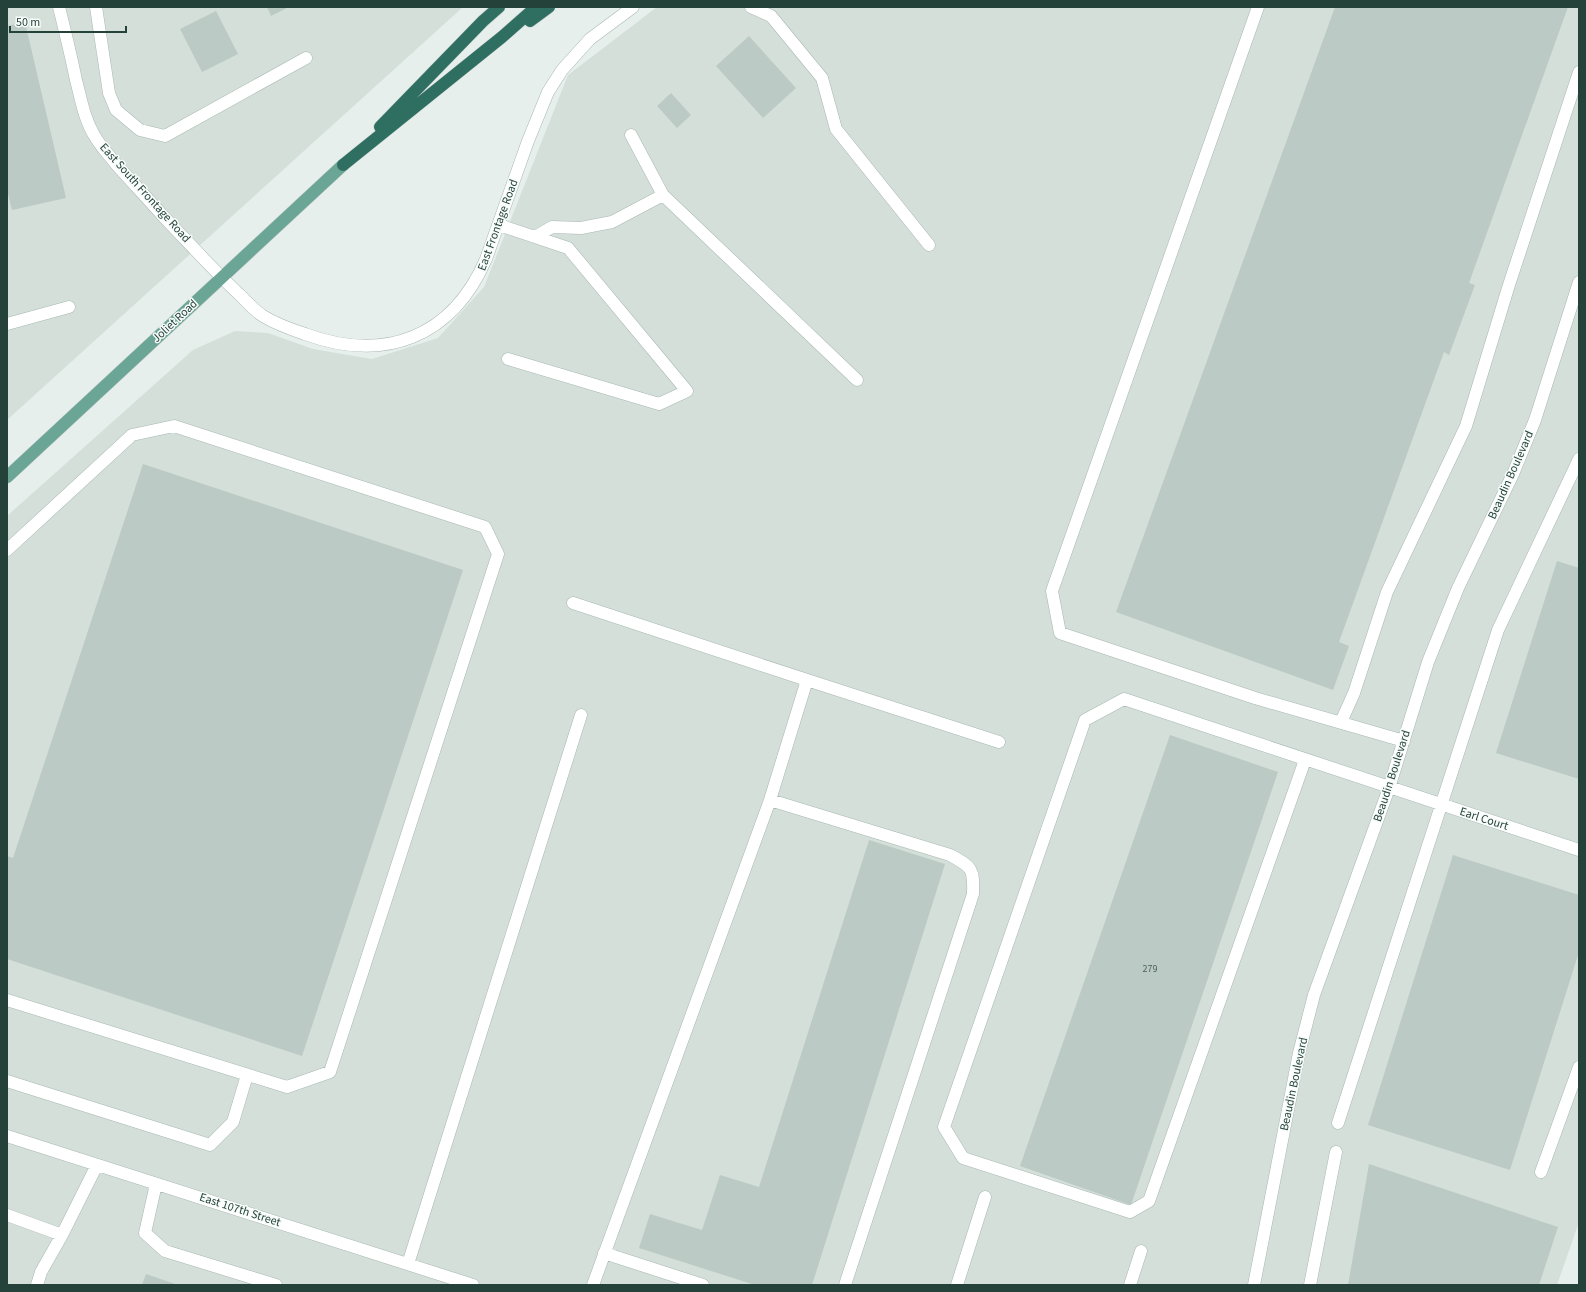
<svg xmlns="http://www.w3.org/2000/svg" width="1586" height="1292" font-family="'Source Sans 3',sans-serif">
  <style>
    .built { fill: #d4dfda }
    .building { fill: #bbcac4 }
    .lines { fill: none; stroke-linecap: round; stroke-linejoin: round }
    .minor-casing { stroke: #a8b8b2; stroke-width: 13 }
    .major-casing { stroke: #c2cac8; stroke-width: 13 }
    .highway-casing { stroke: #c2cac8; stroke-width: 13 }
    .minor { stroke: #fff; stroke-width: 12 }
    .major { stroke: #6aa596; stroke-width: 12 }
    .highway { stroke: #2f6f62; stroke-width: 12 }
    .labels { text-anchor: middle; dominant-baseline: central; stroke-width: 3; stroke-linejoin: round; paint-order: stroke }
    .number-label { font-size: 10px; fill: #4a645c }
    .street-label { font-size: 12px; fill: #24423a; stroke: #f7fbf9 }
  </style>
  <rect width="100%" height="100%" fill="#e6efeb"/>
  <path class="built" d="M7 7H463L7 420Z
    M657 7H1579V1222L1557 1285H7V516L193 350 235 331 268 333 313 349 372 359 438 338 484 287 568 75Z"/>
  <path class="building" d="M267 7H289L271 16Z
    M1335 7H1568L1469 283 1475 285 1449 355 1444 352 1339 642 1349 646 1333 690 1116 612Z
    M216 11 238 54 202 72 180 29Z
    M25 22 66 198 12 210 7 190V26Z
    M749 36 796 88 763 118 716 66Z
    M671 93 691 115 677 128 657 106Z
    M143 464 463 570 302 1056 7 959V856L13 858Z
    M1557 561 1579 568V779L1496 753Z
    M1170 735 1278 772 1131 1205 1020 1166Z
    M869 840 945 864 812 1285H755L639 1248 650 1214 702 1230 720 1175 759 1187Z
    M1453 855 1579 895V952L1510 1170 1368 1125Z
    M1369 1164 1558 1227 1539 1285H1348Z
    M146 1274 178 1285H142Z"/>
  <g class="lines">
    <g class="minor-casing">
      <path id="minor" d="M59 7C65 31 71 56 76 80 81 99 84 118 94 135 100 146 109 155 116 164 132 182 148 199 164 217 190 244 214 271 241 296 248 303 255 311 263 316 276 324 290 329 305 334 384 363 452 338 486 259L528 141 548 92 562 70 590 39 633 7
        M96 7 109 93 116 110 140 130 165 136 306 58
        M751 7 771 16 822 78 836 129 929 245
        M1258 7 1052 591 1060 633 1255 698 1404 741
        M631 135 663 195 857 380
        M499 225 568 248 687 391 659 404 508 359
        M535 237 552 227 581 228 612 222 663 195
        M7 324 69 307
        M7 550 132 435 174 426 485 527 498 554 330 1072 287 1087 7 1000
        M573 603 807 680 770 800
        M807 680 999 742
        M1341 722 1354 693 1387 592 1466 426 1508 288 1579 72
        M1305 760 1149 1201 1130 1212 963 1158 944 1127 1085 720 1124 699 1579 850
        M7 1081 210 1145 233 1122 247 1075
        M1338 1123 1498 630 1579 459
        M7 1136 473 1285
        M1541 1172 1579 1067
        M156 1184 145 1233 165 1251 276 1285
        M7 1215 62 1235
        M604 1253 703 1285
        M408 1264 581 715
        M37 1285 41 1272 62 1235 97 1165
        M593 1285 770 800 950 855C972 867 974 868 973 894L845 1285
        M957 1285 985 1197
        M1130 1285 1141 1251
        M1254 1285 1299 1053 1314 995 1389 788 1428 662 1458 588 1513 474 1535 420 1579 282
        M1310 1285 1336 1152"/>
    </g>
    <g class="major-casing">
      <path id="major" d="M7 477 343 165"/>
    </g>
    <g class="highway-casing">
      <path id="highway" d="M530 21 549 7
        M380 127 483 21 499 7
        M343 165 502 37 536 7"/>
    </g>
    <use href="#minor" class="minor"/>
    <use href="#major" class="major"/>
    <use href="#highway" class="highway"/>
  </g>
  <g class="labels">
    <g class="number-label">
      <text x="1150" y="969">279</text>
    </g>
    <g class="street-label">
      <text transform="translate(145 193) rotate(48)">East South Frontage Road</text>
      <text transform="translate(498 225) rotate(-70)">East Frontage Road</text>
      <text transform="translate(175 321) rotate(-43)">Joliet Road</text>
      <text transform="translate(1511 475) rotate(-66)">Beaudin Boulevard</text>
      <text transform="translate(1392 776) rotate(-72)">Beaudin Boulevard</text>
      <text transform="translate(1484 819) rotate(18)">Earl Court</text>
      <text transform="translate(1294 1084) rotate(-78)">Beaudin Boulevard</text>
      <text transform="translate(240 1210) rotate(18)">East 107th Street</text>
    </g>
  </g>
  <rect width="1586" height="1292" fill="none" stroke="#24423a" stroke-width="16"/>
  <path d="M10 26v6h116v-6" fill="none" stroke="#24423a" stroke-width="2"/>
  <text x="16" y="26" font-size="12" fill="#24423a" stroke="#f7fbf9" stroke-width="3" paint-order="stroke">50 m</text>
</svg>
